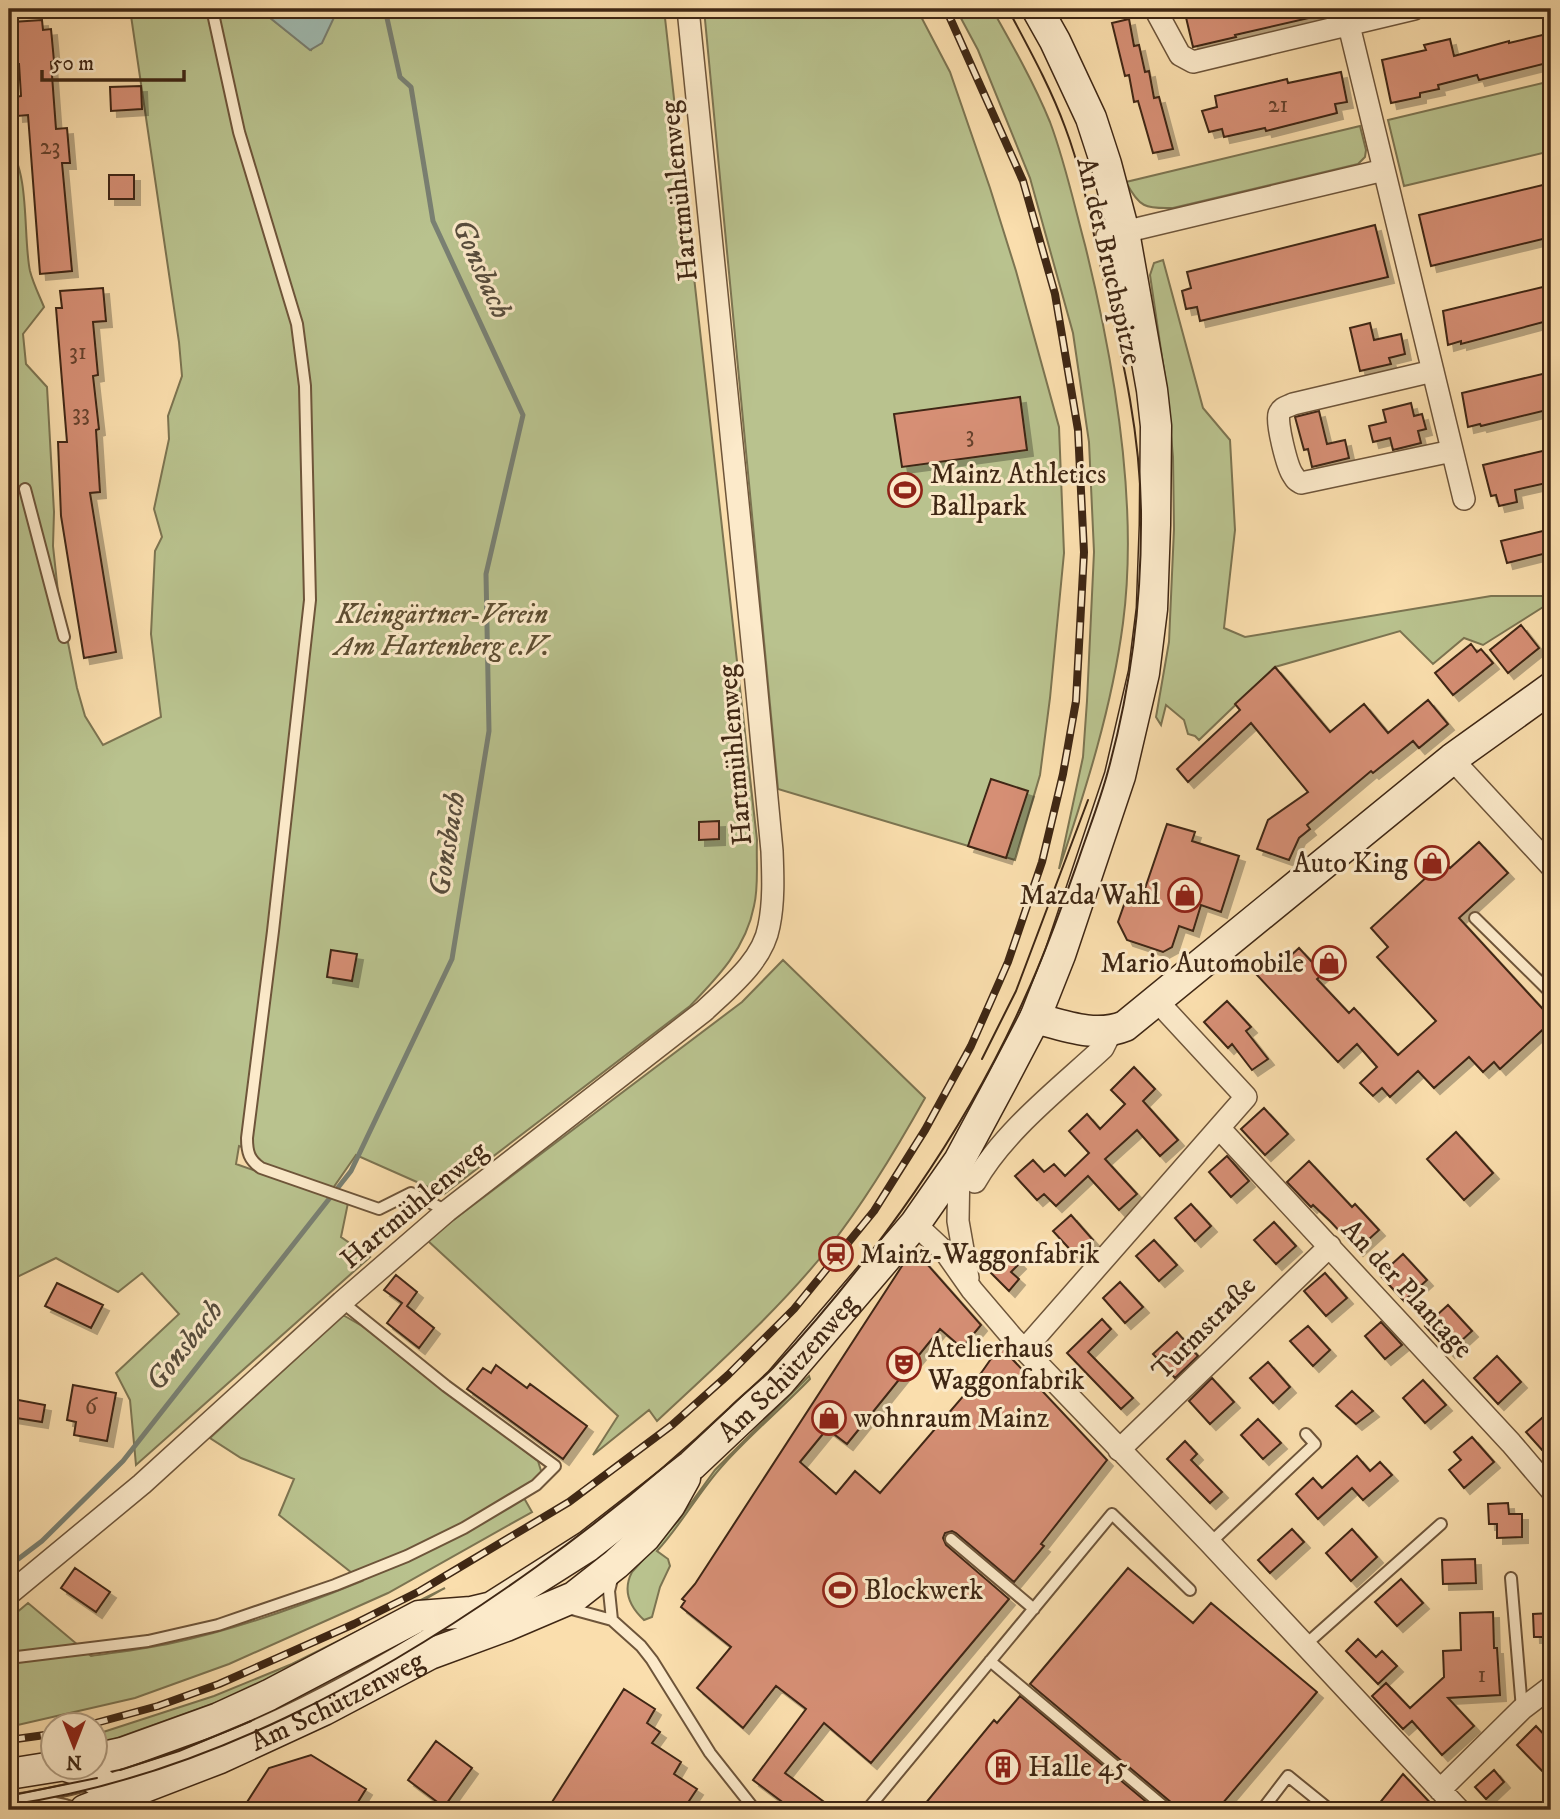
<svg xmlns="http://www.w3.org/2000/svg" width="1560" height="1819" font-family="'IM FELL DW Pica',serif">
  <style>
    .green { fill: #b9c28e; stroke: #7c7451; stroke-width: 2 }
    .water { fill: #a0bbb2; stroke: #798073; stroke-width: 2 }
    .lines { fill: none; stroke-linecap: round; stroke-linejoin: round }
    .stream { stroke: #798073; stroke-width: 5 }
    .building { fill: #d68f75; stroke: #3f2714; stroke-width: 2; filter: url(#shadow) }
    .lane-casing { stroke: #6e553a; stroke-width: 14 }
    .street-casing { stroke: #6e553a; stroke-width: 24 }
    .secondary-casing { stroke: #3f2714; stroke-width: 33 }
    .lane { stroke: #fceaca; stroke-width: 10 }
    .street { stroke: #fceaca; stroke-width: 21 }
    .secondary { stroke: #fceaca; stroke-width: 30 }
    .tram { stroke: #3f2714; stroke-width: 2 }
    .rail-casing { stroke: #3f2714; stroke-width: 8 }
    .rail { stroke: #fceaca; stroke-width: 5; stroke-dasharray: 16; stroke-linecap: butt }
    .labels { text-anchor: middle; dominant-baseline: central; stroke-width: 6; stroke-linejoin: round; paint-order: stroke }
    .number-label { font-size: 24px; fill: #65412c }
    .street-label { font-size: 28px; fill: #3f2714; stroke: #fceaca }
    .poi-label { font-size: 28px; fill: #3f2714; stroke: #fceaca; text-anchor: start }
    .park-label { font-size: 28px; font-style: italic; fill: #5e4e32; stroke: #fceaca }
    .water-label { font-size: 30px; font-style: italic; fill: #574c3c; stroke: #fceaca }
  </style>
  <defs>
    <filter id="shadow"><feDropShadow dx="6" dy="6" stdDeviation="0" flood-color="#0004"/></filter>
  </defs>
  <rect width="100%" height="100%" fill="#fadead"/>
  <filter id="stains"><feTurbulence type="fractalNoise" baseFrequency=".00286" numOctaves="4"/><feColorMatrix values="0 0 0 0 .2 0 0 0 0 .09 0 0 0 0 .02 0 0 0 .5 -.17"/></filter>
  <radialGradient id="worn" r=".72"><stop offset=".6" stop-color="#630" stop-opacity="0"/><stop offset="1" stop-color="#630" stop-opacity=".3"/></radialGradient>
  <path class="green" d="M130 9H259L311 50 338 9H664L757 840C756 861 759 886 754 906 746 948 718 977 690 1006L444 1194 356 1155 333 1188 261 1163 252 1150 239 1146 236 1164 348 1203 341 1237 370 1257 136 1465 130 1400 116 1373 179 1314 142 1273 118 1292 56 1258 9 1281V148C30 172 23 239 30 271 33 283 39 295 44 307L23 334 26 364 47 387 54 512 53 546 58 592 77 688 85 716 103 745 161 717 151 634 155 551 162 537 154 509 169 439 168 416 182 376 179 342Z
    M704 9H917L950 72 990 188 1016 271 1059 427 1064 553 1050 698 1040 775 1015 860 778 789Z
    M956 9H992C1013 46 1034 83 1050 122 1065 162 1074 204 1085 245 1114 362 1139 502 1123 623 1112 707 1086 789 1059 869L1083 757 1087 701 1094 552 1089 442 1073 333 1030 178 978 50Z
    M1551 81V151L1404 186 1388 120Z
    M1360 126 1366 150 1365 157 1358 164 1173 208C1145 209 1139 207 1126 182Z
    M1163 260 1203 408 1230 440 1235 530 1224 628 1245 637 1491 596H1551V602L1483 645 1464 638 1433 664 1400 631 1275 667 1199 740 1195 736 1188 734 1184 720 1166 705 1161 725 1156 717 1169 642 1174 529 1173 457 1167 391 1150 275 1154 263Z
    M783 960 925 1098C897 1148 866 1200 830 1246 779 1310 717 1365 657 1421L649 1410 593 1455 618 1416 427 1240 742 1002Z
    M343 1315 362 1326 538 1461 542 1474 520 1491 532 1512 388 1593 229 1664 135 1698 9 1727V1619L28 1603 91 1656C118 1652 145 1649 172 1643 236 1630 301 1606 362 1581L279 1515 294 1479 241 1458 210 1438Z
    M809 1376 810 1379C782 1408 751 1434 724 1464 699 1491 682 1524 657 1551L668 1559 670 1566 660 1587 652 1617 644 1620C630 1607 622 1591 632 1572L678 1521 715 1470Z
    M445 1588 362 1635 223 1700 95 1746 94 1735 214 1696 292 1664Z"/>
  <path class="water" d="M259 9H338L322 43 310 50Z"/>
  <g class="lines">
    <path class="stream" d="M335 16 366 13 373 9
      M9 1566 42 1541 123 1461 351 1171 452 959 489 731 486 574 523 415 433 221 411 87 400 77 385 9"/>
  </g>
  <path class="building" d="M1184 9H1322V15L1235 35 1236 37 1193 47Z
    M1129 19 1134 46 1139 45 1145 72 1149 71 1154 98 1159 97 1173 149 1153 153 1138 101 1134 102 1129 75 1125 76 1112 23Z
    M42 20 43 30 51 29 54 61 51 62 56 129 67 128 70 163H62L72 271 40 274 28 115 17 116 16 97 21 96 19 64H15L12 22Z
    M1551 33V62L1479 80 1477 75 1438 85 1439 89 1420 93V97L1391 103 1382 60 1426 50 1424 45 1450 39 1454 56 1509 41V43Z
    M1341 72 1347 102 1335 104 1337 113 1266 131 1265 128 1224 137 1222 129 1209 132 1202 111 1217 107 1215 96 1287 79 1288 83Z
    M141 86 142 109 111 111 110 87Z
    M109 175H134V199H109Z
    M1551 183V237L1431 266 1419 215Z
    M1375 225 1388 277 1200 321 1197 307 1186 309 1182 291 1191 288 1187 272Z
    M1551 285V320L1461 344V341L1448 345 1443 311Z
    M103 288 106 321 93 322 98 375 93 376 99 429 96 430 100 492 90 493 116 652 84 658 61 516 58 442H67L56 308H62L60 291Z
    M1370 323 1374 340 1401 334 1405 354 1389 358 1391 364 1360 371 1350 328Z
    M1551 372V409L1481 426 1480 424 1468 427 1462 393Z
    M1020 397 1027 450 902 467 894 414Z
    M1411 403 1414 416 1422 414 1426 429 1418 431 1421 443 1393 450 1390 438 1373 442 1369 426 1386 422 1383 410Z
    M1319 411 1327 444 1345 440 1349 458 1312 467 1308 449 1304 450 1295 417Z
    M1551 449V482L1515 490 1517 502 1499 506 1496 495 1491 496 1483 465Z
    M1551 529V552L1507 563 1501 541Z
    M1521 625 1539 648 1508 673 1490 650Z
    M1471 644 1477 652 1481 649 1493 663 1453 695 1435 673Z
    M1275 667 1330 732 1364 704 1388 733 1428 700 1448 724 1419 748 1413 741 1373 773 1371 771 1307 825 1310 829 1299 838 1289 860 1257 849 1268 820 1308 792 1251 723 1188 782 1177 769 1240 710 1235 704Z
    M991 779 1028 791 1006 858 968 846Z
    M719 821V839L699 840V822Z
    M1167 824 1195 832 1192 841 1239 856 1221 912 1201 905 1193 931 1179 926 1172 947 1163 952 1127 940 1118 922 1125 902 1139 906Z
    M1479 842 1508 873 1459 918 1551 1018V1022L1500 1069 1494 1062 1483 1072 1469 1057 1434 1088 1418 1071 1390 1097 1382 1088 1373 1096 1360 1083 1377 1067 1357 1044 1338 1062 1257 975 1270 963 1276 969 1299 948 1323 974 1317 979 1349 1013 1354 1008 1398 1055 1436 1021 1377 957 1388 947 1371 928 1430 874 1423 867 1436 854 1450 868Z
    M331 950 357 954 352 981 327 977Z
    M1227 1001 1251 1027 1246 1031 1268 1059 1252 1070 1232 1044 1228 1048 1204 1022Z
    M1134 1067 1155 1089 1143 1101 1178 1140 1160 1156 1137 1130 1105 1159 1137 1194 1119 1210 1088 1176 1056 1206 1044 1194 1037 1200 1015 1176 1033 1160 1044 1172 1054 1164 1065 1176 1089 1153 1069 1131 1087 1114 1100 1129 1125 1104 1111 1090Z
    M1264 1108 1288 1134 1265 1155 1241 1129Z
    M1456 1132 1493 1173 1464 1200 1427 1159Z
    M1227 1156 1249 1181 1231 1197 1209 1172Z
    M1309 1161 1352 1207 1355 1204 1379 1230 1357 1250 1330 1221 1313 1205 1311 1207 1287 1182Z
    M1191 1204 1211 1226 1195 1241 1175 1218Z
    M1071 1215 1093 1240 1076 1256 1053 1231Z
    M1274 1222 1296 1246 1276 1264 1254 1240Z
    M1154 1240 1177 1265 1159 1281 1136 1256Z
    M1007 1251 1020 1263 1011 1272 1019 1279 1009 1291 988 1270Z
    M913 1253 919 1255 981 1325 962 1348 940 1329 847 1444 827 1429 800 1462 836 1494 855 1471 880 1493 972 1386 1000 1346 1107 1460 1041 1544 1044 1546 1014 1582 956 1533 952 1531 945 1533 943 1538 946 1545 1009 1599 871 1763 824 1723 785 1773 835 1810H793L753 1780 806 1709 776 1686 743 1728 697 1688 731 1647 681 1607 685 1601 682 1599 695 1584 902 1266Z
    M1403 1254 1427 1280 1404 1301 1380 1275Z
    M1325 1273 1347 1298 1326 1316 1304 1291Z
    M396 1275 417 1292 407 1306 434 1328 419 1348 387 1323 402 1303 384 1290Z
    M1120 1282 1143 1307 1125 1323 1103 1298Z
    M57 1283 103 1305 91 1328 45 1306Z
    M1448 1305 1472 1331 1449 1352 1425 1326Z
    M1102 1319 1111 1329 1088 1352 1133 1398 1121 1409 1067 1353Z
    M1381 1322 1402 1345 1385 1359 1365 1336Z
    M1308 1326 1330 1350 1313 1366 1290 1341Z
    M1177 1332 1198 1356 1175 1378 1153 1354Z
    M1497 1356 1521 1382 1498 1404 1474 1378Z
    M1268 1362 1290 1387 1273 1403 1250 1378Z
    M496 1365 527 1388 530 1384 587 1426 563 1459 467 1389 483 1368 491 1373Z
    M1212 1378 1234 1402 1210 1424 1189 1401Z
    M1423 1380 1446 1405 1425 1423 1403 1398Z
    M73 1385 116 1393 107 1441 74 1435 76 1422 67 1420Z
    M1352 1391 1373 1411 1356 1424 1336 1406Z
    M13 1399 45 1405 42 1422 10 1417Z
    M1551 1410V1460L1526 1432Z
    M1258 1419 1281 1443 1263 1459 1241 1435Z
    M1472 1437 1494 1462 1464 1488 1449 1470 1461 1460 1454 1452Z
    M1185 1441 1197 1454 1191 1460 1222 1492 1210 1503 1167 1459Z
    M1357 1456 1370 1471 1380 1462 1392 1475 1363 1500 1352 1488 1318 1519 1296 1494 1313 1478 1322 1488Z
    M1508 1503 1509 1514H1522V1537L1497 1538V1524H1489L1488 1504Z
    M1292 1529 1304 1542 1270 1573 1258 1560Z
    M1352 1529 1377 1557 1351 1581 1326 1553Z
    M1475 1559 1476 1583 1443 1584 1442 1560Z
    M75 1568 110 1592 96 1612 61 1588Z
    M1128 1568 1193 1623 1211 1603 1317 1692 1217 1810H1176L1173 1804 1030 1684Z
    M1401 1579 1423 1603 1397 1626 1375 1602Z
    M1493 1612 1494 1648H1497L1500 1695 1448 1698 1474 1726 1442 1755 1412 1721 1403 1729 1372 1696 1386 1683 1410 1708 1444 1677 1443 1651 1461 1650 1460 1613Z
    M1551 1613V1637H1534L1533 1614Z
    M1358 1639 1376 1657 1382 1651 1397 1666 1378 1684 1346 1651Z
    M624 1689 655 1709 647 1723 660 1732 652 1743 681 1762 674 1774 697 1789 683 1810H547Z
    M1020 1696 1156 1810H920L994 1720 997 1723Z
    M1536 1726 1551 1742V1780L1517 1745Z
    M436 1741 472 1768 444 1807 408 1780Z
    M311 1755 366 1789 353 1810H242L269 1768Z
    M1494 1770 1504 1782 1486 1799 1475 1787Z
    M1403 1774 1437 1810H1374Z"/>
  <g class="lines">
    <g class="lane-casing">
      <path id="lane" d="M212 9 239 132 297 324 305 386 310 600 273 931 247 1138C247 1152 249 1160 261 1168L379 1209 411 1193 447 1211
        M25 489 64 637
        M1475 918 1542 984
        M1551 974 1542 984 1551 993
        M951 1539 1034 1609
        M1210 1543 1315 1444 1306 1434
        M1511 1578 1522 1709
        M568 1608 612 1620 641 1646 652 1660 710 1753 755 1810
        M612 1620 609 1591 613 1575
        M1304 1646 1441 1524
        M9 1658 148 1641 218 1625 335 1585 407 1556 464 1528 536 1485 555 1466 446 1386 342 1302
        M990 1661 1168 1810
        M34 1799 65 1805 80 1810
        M9 1801C165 1777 312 1706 445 1623
        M698 1810 699 1809
        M867 1810 1112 1514 1190 1590
        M1262 1810 1288 1776 1330 1810"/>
    </g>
    <g class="street-casing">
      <path id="street" d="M1155 9 1180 55 1193 62 1414 9
        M1345 9 1464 499
        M1107 236 1384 170
        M1433 371 1293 404C1287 407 1282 407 1279 414 1276 422 1287 467 1293 475 1296 480 1296 480 1301 483L1452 451
        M1452 759 1551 866
        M1220 1129 1511 1443 1551 1490
        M959 1164 958 1221 968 1278
        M975 1182C1004 1131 1060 1088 1103 1048L1111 1032
        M915 1224 946 1253 972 1290 1012 1337 1210 1543 1459 1810
        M1025 1349 1246 1097 1157 1001
        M1119 1450 1330 1246
        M9 1594 142 1484 342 1302 447 1211 704 1011C728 988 763 961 769 926 774 902 773 876 772 851 746 570 717 289 688 9
        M1440 1790 1522 1709 1551 1687"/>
    </g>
    <g class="secondary-casing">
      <g id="secondary">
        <path d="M1035 1018C1065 1026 1096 1038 1125 1026L1452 759 1551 688"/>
        <path id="s1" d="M94 1759 122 1753 219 1718 269 1695 419 1616 471 1612 492 1607 588 1546 692 1465 780 1382 915 1224 959 1161 1002 1081 1035 1018 1060 955 1120 776 1144 673 1152 609 1155 525 1156 426 1152 390 1124 232 1106 164 1091 118 1055 41 1037 9"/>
        <path d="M66 1766C92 1773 111 1788 124 1810"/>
        <path d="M9 1774 59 1766"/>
        <path id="s2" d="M85 1810 220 1758 324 1710 430 1654 506 1626 574 1597 616 1564 645 1537 670 1505 685 1478"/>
      </g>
    </g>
    <use href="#lane" class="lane"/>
    <use href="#street" class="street"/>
    <use href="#secondary" class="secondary"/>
    <path class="tram" d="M982 1059 1016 991 1088 800
      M120 1770 179 1751 251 1721
      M18 1794 97 1778
      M9 1805C201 1777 380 1679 536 1567 604 1518 668 1466 729 1408 743 1394 759 1382 773 1368 874 1259 966 1131 1026 995 1046 952 1062 906 1078 861 1088 831 1100 801 1108 771 1130 691 1141 606 1141 524 1142 440 1123 357 1103 277 1092 227 1083 174 1065 127 1050 86 1028 47 1008 9"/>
    <g class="rail-casing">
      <path id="rail" d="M92 1724 158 1706 219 1684 354 1624 420 1591 569 1502 672 1425 728 1375 794 1309 874 1211 925 1130 971 1046 1008 962 1042 862 1063 774 1076 701 1084 552 1078 430 1055 294 1023 181 946 9
        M9 1740 52 1734"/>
    </g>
    <use href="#rail" class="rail"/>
  </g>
  <defs>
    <g id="stadium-ring" transform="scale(1.75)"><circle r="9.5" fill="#fceaca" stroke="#8f2418" stroke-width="1.5"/><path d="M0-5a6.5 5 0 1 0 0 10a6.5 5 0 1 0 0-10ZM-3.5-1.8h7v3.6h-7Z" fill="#8f2418"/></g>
    <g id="shop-ring" transform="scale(1.75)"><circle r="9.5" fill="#fceaca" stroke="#8f2418" stroke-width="1.5"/><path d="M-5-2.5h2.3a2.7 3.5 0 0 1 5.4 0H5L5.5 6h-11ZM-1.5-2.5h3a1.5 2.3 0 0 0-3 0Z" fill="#8f2418"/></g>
    <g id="station-ring" transform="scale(1.75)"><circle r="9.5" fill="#fceaca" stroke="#8f2418" stroke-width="1.5"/><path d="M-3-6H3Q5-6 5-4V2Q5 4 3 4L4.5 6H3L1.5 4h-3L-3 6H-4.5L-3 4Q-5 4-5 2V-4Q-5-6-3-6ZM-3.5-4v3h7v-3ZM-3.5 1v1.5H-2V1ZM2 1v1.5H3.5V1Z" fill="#8f2418"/></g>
    <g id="theatre-ring" transform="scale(1.75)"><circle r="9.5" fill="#fceaca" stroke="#8f2418" stroke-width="1.5"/><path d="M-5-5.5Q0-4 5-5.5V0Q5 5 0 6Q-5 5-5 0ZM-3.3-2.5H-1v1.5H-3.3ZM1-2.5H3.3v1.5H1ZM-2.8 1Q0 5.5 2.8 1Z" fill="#8f2418"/></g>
    <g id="building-ring" transform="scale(1.75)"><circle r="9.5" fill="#fceaca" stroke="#8f2418" stroke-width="1.5"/><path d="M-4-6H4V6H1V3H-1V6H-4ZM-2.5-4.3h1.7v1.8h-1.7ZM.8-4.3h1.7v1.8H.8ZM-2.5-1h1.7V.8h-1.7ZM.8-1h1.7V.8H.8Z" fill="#8f2418"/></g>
  </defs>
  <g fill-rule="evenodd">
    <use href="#stadium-ring" x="905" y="490"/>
    <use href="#shop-ring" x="1432" y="863"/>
    <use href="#shop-ring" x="1185" y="895"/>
    <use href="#shop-ring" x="1329" y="963"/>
    <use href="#station-ring" x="836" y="1254"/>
    <use href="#theatre-ring" x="904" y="1364"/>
    <use href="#shop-ring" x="829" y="1418"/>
    <use href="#stadium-ring" x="840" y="1590"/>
    <use href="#building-ring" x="1003" y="1767"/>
  </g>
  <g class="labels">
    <g class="number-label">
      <text x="1278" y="105">21</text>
      <text x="50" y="147">23</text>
      <text x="78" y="352">31</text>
      <text x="81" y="413">33</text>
      <text x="970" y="435">3</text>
      <text x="91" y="1407">6</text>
      <text x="1482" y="1675">1</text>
    </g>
    <g class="street-label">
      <text transform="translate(679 191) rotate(-96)">Hartmühlenweg</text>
      <text transform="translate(1109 261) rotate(77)">An der Bruchspitze</text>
      <text transform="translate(735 755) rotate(-95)">Hartmühlenweg</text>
      <text transform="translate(414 1205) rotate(-40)">Hartmühlenweg</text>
      <text transform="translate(1407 1289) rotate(47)">An der Plantage</text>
      <text transform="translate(1204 1328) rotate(-45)">Turmstraße</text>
      <text stroke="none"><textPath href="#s1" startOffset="812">Am Schützenweg</textPath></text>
      <text stroke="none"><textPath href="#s2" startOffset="275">Am Schützenweg</textPath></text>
    </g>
    <g class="poi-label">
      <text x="930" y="474">Mainz Athletics<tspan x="930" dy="32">Ballpark</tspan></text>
      <text x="1408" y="863" text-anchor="end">Auto King</text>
      <text x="1160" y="895" text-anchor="end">Mazda Wahl</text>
      <text x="1304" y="963" text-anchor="end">Mario Automobile</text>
      <text x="860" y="1254">Mainz-Waggonfabrik</text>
      <text x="928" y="1348">Atelierhaus<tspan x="928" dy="32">Waggonfabrik</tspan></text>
      <text x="854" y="1418">wohnraum Mainz</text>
      <text x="864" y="1590">Blockwerk</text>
      <text x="1028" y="1767">Halle 45</text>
    </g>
    <g class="park-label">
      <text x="442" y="614">Kleingärtner-Verein<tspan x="442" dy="32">Am Hartenberg e.V.</tspan></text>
    </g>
    <g class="water-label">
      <text transform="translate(481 269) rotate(66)">Gonsbach</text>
      <text transform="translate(448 844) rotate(-81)">Gonsbach</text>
      <text transform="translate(185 1346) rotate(-52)">Gonsbach</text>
    </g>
  </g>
  <rect width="1560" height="1819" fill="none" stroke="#fadead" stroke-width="35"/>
  <rect x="10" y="10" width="1539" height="1798" fill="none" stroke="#3f2714" stroke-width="3.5"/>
  <rect x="18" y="18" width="1525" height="1784" fill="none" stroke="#3f2714" stroke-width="2"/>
  <g transform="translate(74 1746) rotate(180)"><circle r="33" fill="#fceaca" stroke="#b09c81" stroke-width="2"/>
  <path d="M0-5L12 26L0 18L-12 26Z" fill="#8f2418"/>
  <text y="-10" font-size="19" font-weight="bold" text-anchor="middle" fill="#3f2714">N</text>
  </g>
  <path d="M42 70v10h142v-10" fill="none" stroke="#3f2714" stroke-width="3.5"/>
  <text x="52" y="70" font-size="21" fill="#3f2714" stroke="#fceaca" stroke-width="5" paint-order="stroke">50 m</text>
  <rect width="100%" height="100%" filter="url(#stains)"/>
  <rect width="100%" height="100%" fill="url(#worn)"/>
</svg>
